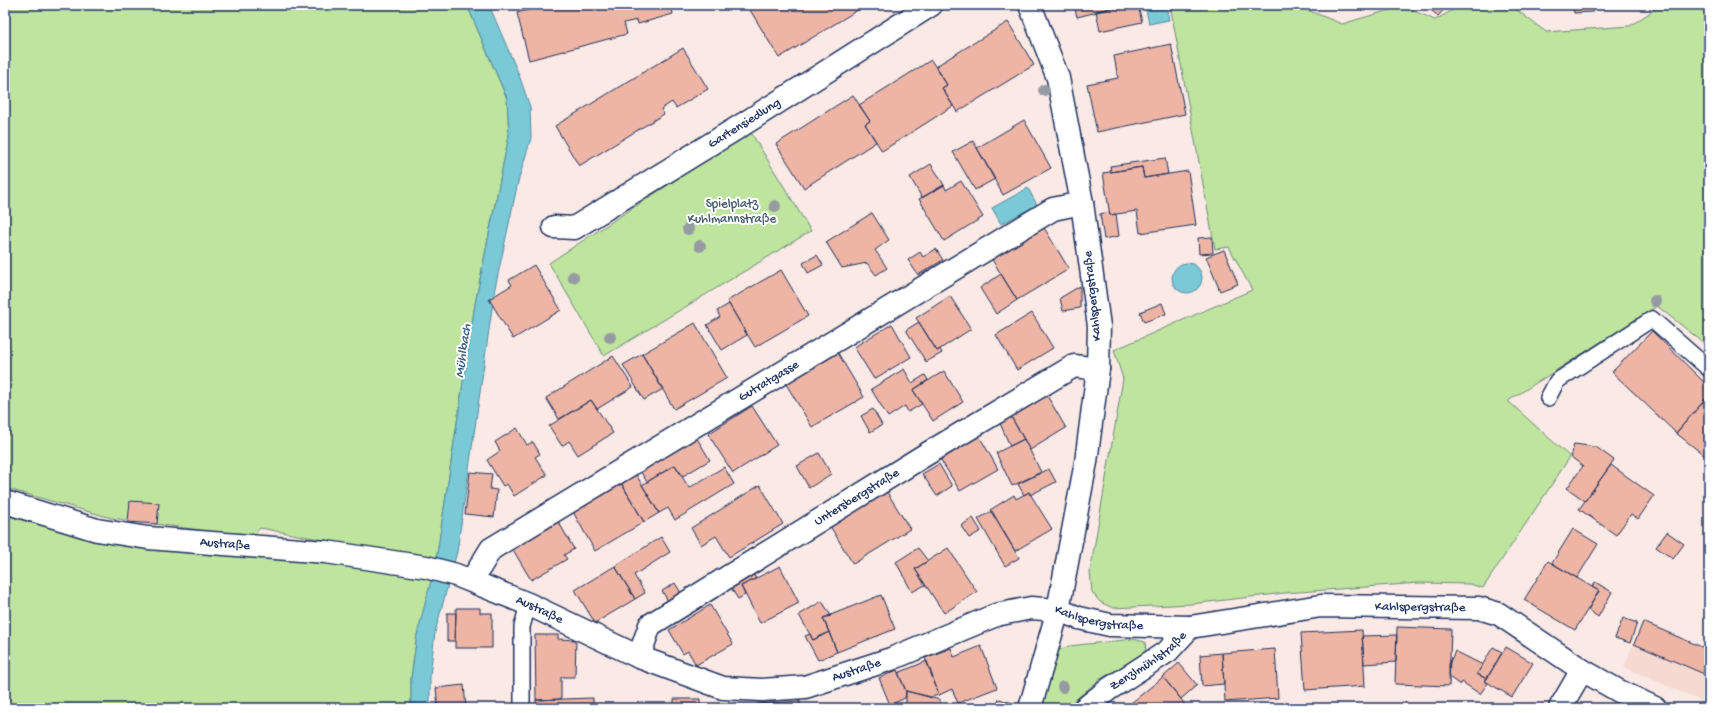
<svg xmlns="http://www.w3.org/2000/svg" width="1714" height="713" font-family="'Gochi Hand',sans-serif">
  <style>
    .built { fill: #f6d9d1 }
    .green { fill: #bee49e; stroke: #6c8a7e }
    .water { fill: #7ac9d6; stroke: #548ba6 }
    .building { fill: #eeb5a5; stroke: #1b2f5e }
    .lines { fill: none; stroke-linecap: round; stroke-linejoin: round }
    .service-casing { stroke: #1b2f5e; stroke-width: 18 }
    .minor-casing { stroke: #1b2f5e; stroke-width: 25 }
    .service { stroke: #fff; stroke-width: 15 }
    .minor { stroke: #fff; stroke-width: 22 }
    .tree { fill: #969ba3 }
    .labels { text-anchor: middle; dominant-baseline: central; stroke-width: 4; stroke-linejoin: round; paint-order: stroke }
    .street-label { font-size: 13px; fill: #1b2f5e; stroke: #fff }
    .park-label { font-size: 13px; fill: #445c6e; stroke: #fff }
    .water-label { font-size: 14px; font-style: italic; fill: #385d82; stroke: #fff }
  </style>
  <rect width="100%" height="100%" fill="#fae9e4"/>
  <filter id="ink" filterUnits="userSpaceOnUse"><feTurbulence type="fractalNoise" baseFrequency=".025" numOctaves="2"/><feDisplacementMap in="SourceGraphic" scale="8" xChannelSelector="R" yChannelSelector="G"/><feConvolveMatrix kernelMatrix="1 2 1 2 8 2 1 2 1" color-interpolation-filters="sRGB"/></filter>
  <g filter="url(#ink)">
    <path class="built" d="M1643 622 1709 650V690L1704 702 1624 667Z"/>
    <path class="green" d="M5 5H467L507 99 509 135 475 304 436 561 260 528 252 537 111 518 5 488Z
      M1170 5H1295L1342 24 1403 6 1435 20 1462 5H1510L1546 32 1630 26 1661 5H1709V347L1657 306 1508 401 1570 457 1483 588 1470 584 1419 583 1285 593 1191 604 1113 608 1100 602 1092 592 1090 572 1123 379 1114 350 1252 290 1229 247 1215 249Z
      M750 131 811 231 604 356 549 263Z
      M5 515 32 523 111 540 337 564 432 578 417 635 411 678V708H5Z
      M1133 639 1145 642 1146 650 1140 657 1100 679 1066 708H1037L1057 651 1069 646Z"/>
    <path class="water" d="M467 5H489L519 75 530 107 531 138 518 182 495 288 457 552 435 632 430 676V708H411V678L417 635 436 561 475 304 509 135 507 98Z
      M1145 5H1166L1169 20 1149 24Z
      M1028 188 1037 205 1001 224 992 208Z
      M1172 278a15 15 0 1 1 30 0a15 15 0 1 1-30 0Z"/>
    <path class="building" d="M546 5H671L673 14 638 24 637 20 624 23 627 34 529 60 517 13Z
      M747 5H858L861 8 779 58Z
      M1074 5H1125L1077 17Z
      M1125 5H1138L1142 22 1100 31 1096 11Z
      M1425 5H1448L1438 16Z
      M1573 5H1593V12L1574 13Z
      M1008 22 1034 65 957 112 942 88 947 85 936 66Z
      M1171 44 1185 114 1097 132 1087 84 1118 78 1114 56Z
      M683 48 708 89 676 108 672 102 661 109 664 114 579 166 555 126Z
      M931 60 947 85 942 88 953 106 882 151 865 124 870 121 859 105Z
      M853 95 870 121 865 124 876 142 804 188 776 144Z
      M1024 120 1051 168 1003 195 977 148Z
      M973 141 995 179 975 190 953 152Z
      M1165 158 1168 174 1144 178 1142 167 1111 172 1110 166Z
      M931 164 944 185 922 198 910 177Z
      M1142 167 1144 178 1188 171 1196 225 1140 233 1137 211 1110 215 1103 173Z
      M961 181 983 217 944 241 919 199 944 185 946 190Z
      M1109 212 1110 215 1116 214 1119 236 1104 239 1100 214Z
      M872 213 889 240 875 250 887 268 876 275 867 263 842 268 826 242Z
      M1043 226 1069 269 1017 300 991 258Z
      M1212 237 1213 253 1199 254 1198 238Z
      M936 249 943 260 918 275 908 260 920 252 923 257Z
      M1224 250 1238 284 1220 291 1206 257Z
      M817 255 823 265 808 273 803 263Z
      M534 265 561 310 513 339 489 299 512 285 509 280Z
      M781 270 808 316 755 347 727 301Z
      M1001 274 1017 300 996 314 980 288Z
      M1080 286V308L1063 311 1060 298Z
      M950 296 971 329 937 351 916 318Z
      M1162 303 1166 314 1144 322 1140 312Z
      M729 304 747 335 722 350 707 325 720 317 717 311Z
      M1032 313 1053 348 1017 370 996 335Z
      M919 322 937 351 940 349 942 353 926 362 906 330Z
      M695 323 727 378 674 409 642 354Z
      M892 324 911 357 874 379 854 347Z
      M1652 331 1709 387V395L1676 433 1612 372Z
      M838 353 864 397 812 427 786 384Z
      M642 354 663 389 644 400 623 365Z
      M613 356 633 387 597 409 591 400 559 419 546 398Z
      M904 369 912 383 925 375 928 380 913 390 922 404 908 412 905 406 888 417 871 389Z
      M944 371 963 402 933 421 913 390Z
      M1046 394 1066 428 1030 450 1010 415Z
      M1709 395V459L1676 433Z
      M591 400 613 433 578 455 569 441 562 446 549 426Z
      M752 406 777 445 733 473 708 434Z
      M873 409 882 425 870 432 861 416Z
      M1010 415 1024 439 1010 446 999 421Z
      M517 428 527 445 533 442 540 454 535 457 547 475 514 496 507 484 503 486 487 460 500 451 495 442Z
      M978 434 998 469 960 491 939 457Z
      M695 435 710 460 683 476 675 465 647 482 639 469Z
      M1024 439 1041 472 1012 486 996 453Z
      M1574 444 1596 447 1614 460 1585 501 1567 488 1583 466 1571 457Z
      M819 453 831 474 809 488 797 466Z
      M939 464 952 486 937 496 922 474Z
      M675 465 689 488 724 467 734 484 675 520 668 508 659 513 642 485Z
      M1611 465 1654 496 1638 519 1631 514 1616 535 1579 509Z
      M1049 469 1056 482 1030 495 1029 492 1024 495 1018 484Z
      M470 472 492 474 490 489 497 490 494 517 465 514Z
      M635 473 659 513 644 522 620 481Z
      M620 481 644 522 595 551 572 510Z
      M760 485 783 524 729 557 716 536 701 545 691 528Z
      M887 492 910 529 853 564 830 526Z
      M1029 492 1052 529 1015 551 990 510 1014 495 1016 499Z
      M130 501 159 503 157 524 128 522Z
      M992 511 1019 558 1005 566 978 519Z
      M973 518 981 531 969 538 961 526Z
      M558 521 574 549 564 555 567 559 531 580 512 548Z
      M1573 529 1598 544 1577 578 1552 563Z
      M1667 532 1684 544 1673 559 1656 547Z
      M661 537 670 552 634 575 645 593 635 599 615 566Z
      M918 548 928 561 915 569 925 585 912 592 896 562Z
      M948 548 977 592 944 613 915 569Z
      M1548 561 1599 591 1575 630 1524 600Z
      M615 566 635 599 595 623 575 590Z
      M780 566 799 603 760 623 741 586Z
      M753 573 756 579 741 586 745 595 738 599 730 586Z
      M1595 582 1612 592 1598 617 1588 610 1599 591 1592 587Z
      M675 583 681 593 668 601 662 591Z
      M881 595 895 629 837 652 823 618Z
      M822 601 831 616 823 618 829 632 813 640 799 615Z
      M710 605 733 644 696 665 688 651 683 654 669 630Z
      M456 608H480V613H492V648H455Z
      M447 613H456L455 641H447Z
      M1623 618 1637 623 1630 643 1615 638Z
      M1643 622 1709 650V676L1634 644Z
      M1397 627 1451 629 1449 686 1395 684Z
      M1362 630 1365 686 1305 690 1301 633Z
      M829 632 837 652 818 660 805 636 810 634 813 640Z
      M535 635H558V639L576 640 575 677H561V699L536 700Z
      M1397 635 1396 662 1364 664 1362 636Z
      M981 646 997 688 958 703 952 689 939 695 925 658 951 648 954 657Z
      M1493 647 1502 652 1487 679 1477 674Z
      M1506 647 1533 663 1512 697 1485 681Z
      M1275 649 1278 698 1225 702 1222 653Z
      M1455 651 1483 665 1477 674 1487 679 1485 681 1488 683 1480 694 1462 682 1460 685 1449 677V664Z
      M1222 653 1224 684 1202 686 1200 655Z
      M927 661 939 695 931 697 906 691 898 673Z
      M1179 663 1197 685 1181 699 1163 677Z
      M897 670 906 691 905 698 890 705 879 678Z
      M1163 677 1188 708H1125Z
      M464 685 466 708H438L436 688Z
      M906 691 940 700V708H906Z
      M593 698V708H536V700Z
      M674 699H700V705H717V708H674Z
      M999 699 1016 704 1014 708H996Z
      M800 701V708H757V704Z"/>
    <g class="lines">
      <g class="service-casing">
        <path id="service" d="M1548 398 1557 381 1652 319 1709 369
          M522 708V627L528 604"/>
      </g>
      <g class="minor-casing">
        <g id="minor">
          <path id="s1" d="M554 227 574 228 742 125 931 5"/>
          <path id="s2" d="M5 502 97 530 148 538 326 552 426 567 456 575 528 604 639 657 723 688 762 690 805 687 891 659 996 615 1031 608 1058 610 1079 618 1110 625 1190 627 1321 606 1479 608 1499 614 1582 670 1619 691 1655 708"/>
          <path id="s3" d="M472 580 491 549 1053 209 1082 203"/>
          <path id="s4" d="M639 657 650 625 925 455 1074 366 1098 369"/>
          <path d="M1030 708 1058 610 1086 462 1098 369 1099 326 1082 203 1058 78 1030 5"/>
          <path id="s5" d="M1085 708 1109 689 1168 651 1190 627"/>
          <path d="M1560 708 1582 670"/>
        </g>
      </g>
      <use href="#service" class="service"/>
      <use href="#minor" class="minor"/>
    </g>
    <g class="tree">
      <circle cx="1044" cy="90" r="6"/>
      <circle cx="775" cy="206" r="6"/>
      <circle cx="688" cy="229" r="6"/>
      <circle cx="700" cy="246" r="6"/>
      <circle cx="573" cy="277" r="6"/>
      <circle cx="1655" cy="301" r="6"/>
      <circle cx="610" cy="337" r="6"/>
      <circle cx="1063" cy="687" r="6"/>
    </g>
  </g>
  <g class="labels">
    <g class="street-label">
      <text stroke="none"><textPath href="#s1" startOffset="220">Gartensiedlung</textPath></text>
      <text transform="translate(1093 296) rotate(-96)">Kahlspergstraße</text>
      <text stroke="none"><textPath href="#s3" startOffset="361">Gutratgasse</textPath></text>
      <text stroke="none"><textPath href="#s4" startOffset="277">Untersbergstraße</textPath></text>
      <text stroke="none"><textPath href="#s2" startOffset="225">Austraße</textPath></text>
      <text stroke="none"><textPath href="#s2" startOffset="1464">Kahlspergstraße</textPath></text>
      <text stroke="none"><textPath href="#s2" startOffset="549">Austraße</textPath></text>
      <text stroke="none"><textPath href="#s2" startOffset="1140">Kahlspergstraße</textPath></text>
      <text stroke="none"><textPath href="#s5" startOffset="79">Zenzlmühlstraße</textPath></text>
      <text stroke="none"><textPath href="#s2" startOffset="885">Austraße</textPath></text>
    </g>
    <g class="park-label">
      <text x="732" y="204">Spielplatz<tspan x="732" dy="15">Kuhlmannstraße</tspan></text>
    </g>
    <g class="water-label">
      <text transform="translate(464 351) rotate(-82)">Mühlbach</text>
    </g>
  </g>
  <rect width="1714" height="713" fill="none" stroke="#fff" stroke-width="20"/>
  <rect x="10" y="10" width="1694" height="693" fill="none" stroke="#1b2f5e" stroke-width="1.5" filter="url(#ink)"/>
</svg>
